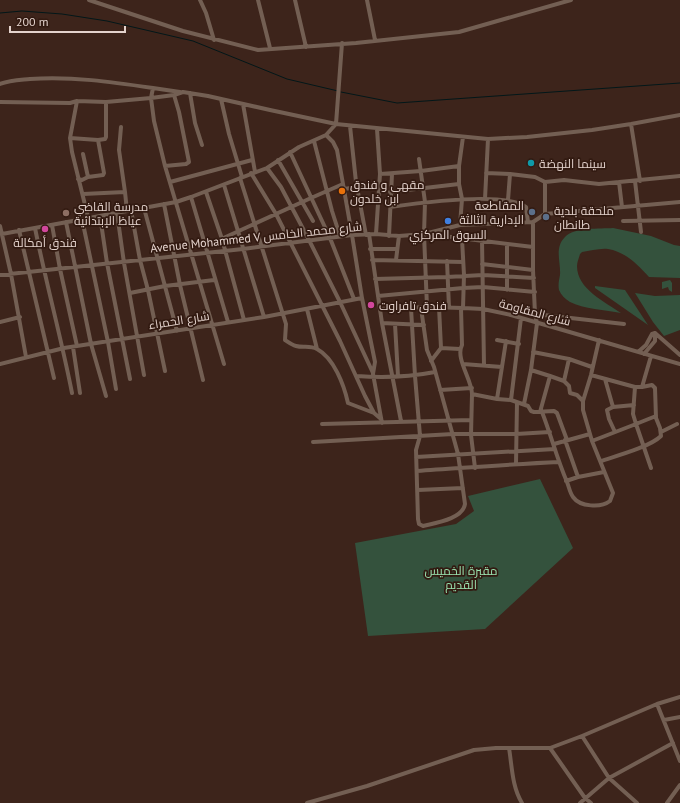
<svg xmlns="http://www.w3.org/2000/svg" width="680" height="803" font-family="'PT Sans',Cairo,sans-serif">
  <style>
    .green { fill: #34523d }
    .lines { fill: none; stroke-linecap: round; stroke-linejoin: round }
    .stream { stroke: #021719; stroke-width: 1 }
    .minor { stroke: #735f53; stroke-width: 4 }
    .culture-dot { fill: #0f9aa8; stroke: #321a11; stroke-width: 1.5 }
    .food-dot { fill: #e8710a; stroke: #321a11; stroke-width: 1.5 }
    .service-dot { fill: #5c6f8a; stroke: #321a11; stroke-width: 1.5 }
    .education-dot { fill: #8d6e63; stroke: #321a11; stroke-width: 1.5 }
    .shop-dot { fill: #3f7fe0; stroke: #321a11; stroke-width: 1.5 }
    .hotel-dot { fill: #d1479c; stroke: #321a11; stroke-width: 1.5 }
    .labels { text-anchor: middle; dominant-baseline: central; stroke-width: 3.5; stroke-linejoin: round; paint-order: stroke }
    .poi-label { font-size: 12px; fill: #e4d3cd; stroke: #321a11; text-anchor: start }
    .street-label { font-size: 12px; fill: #e4d3cd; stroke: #321a11 }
    .park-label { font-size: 12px; fill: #9ae3b0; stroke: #321a11 }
  </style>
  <rect width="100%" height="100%" fill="#3d241b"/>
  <path class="green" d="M613 228 651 236 674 245 680 246V278L649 277C638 265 626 252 608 249 600 248 590 251 582 252L580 254C579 258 577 262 577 266 577 289 605 302 621 313 606 310 583 309 570 302 565 299 561 295 559 290 558 285 559 280 560 275 561 262 554 248 565 237 574 227 600 229 613 228Z
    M670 280 672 283V292L669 290 668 287 662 289V282Z
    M595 286 625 290 648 325 595 288Z
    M635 293 655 296 680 295V330L664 336 653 322Z
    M540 479 573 548 485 629 368 636 355 543 456 524 474 511 468 496Z"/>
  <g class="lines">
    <path class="stream" d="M0 13 22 11 62 14 107 21 193 41 287 79 338 91
      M341 92 397 103 680 83"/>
    <path class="minor" d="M89 0 183 31 258 50 356 43 459 32 571 0
      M200 0 206 13 214 40
      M258 0 270 48
      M295 0 306 47
      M367 0 375 40
      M0 84C10 80 20 80 30 79 71 76 112 82 153 88L151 98 174 95 183 92 208 96 270 110 336 124 488 139 527 137 592 130 631 124 680 115
      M153 88 180 92
      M190 93 195 123 202 145
      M221 99 229 134 242 177
      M77 101 70 138 72 152 88 217
      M0 102 70 103 77 101 106 102 151 98 154 121 165 166 224 364
      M243 104 255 172
      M631 124 640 181
      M350 126 356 182 366 235
      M121 127 119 150 125 192 127 211
      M326 135 333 142 337 150 352 235 362 298 375 362 373 374 382 423
      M70 138 98 140
      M314 141 332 211 340 236
      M290 152 330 238 354 299
      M419 159 425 202 424 234 427 307
      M278 160 313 221
      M165 166 186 164 189 162 179 112 174 95
      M267 168 281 187 309 240 340 302 373 373
      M251 173 276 214 340 341 365 396 374 413 381 419
      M486 173 510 174
      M380 174 421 171 459 166
      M88 177 103 175 104 173 98 140 105 139 106 137V102
      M240 178 286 324 285 340C288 342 292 345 296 346 303 348 310 345 317 349 334 358 344 385 348 403L374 413
      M78 179 82 180 88 177 83 154
      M635 181 641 232
      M170 182 252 160
      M545 182V214
      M619 182 622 207
      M224 185 264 317
      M344 189 379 184
      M206 192 222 239 244 320
      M390 192 459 184
      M83 194 125 192
      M191 197 228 322
      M485 199 488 139
      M508 200 510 174 535 177 545 182 564 180 599 184 680 176
      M164 204 180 285 203 380
      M390 207C418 203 505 191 526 207L528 222
      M144 208 177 331
      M131 210 140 260 148 290 165 371
      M117 213 124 263 144 375
      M100 216 107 263 130 379
      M82 219 108 342 116 389
      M623 221 680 220
      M66 222 91 344 106 396
      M52 225 60 269 77 346
      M460 225 462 199 459 184V166L463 137
      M0 226 11 274 26 357
      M35 228C46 283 61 337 72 393
      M19 230 54 378
      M2 234 176 202 191 197 267 168 299 147 326 135 336 124 342 43
      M369 234 382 323 401 421
      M376 234 380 174 377 129
      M427 234 533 247
      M389 236 392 174
      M462 239 464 275 463 308
      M482 240 484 365
      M507 244V290
      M206 246 311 198 343 184
      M370 249H397
      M372 260 463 262
      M396 260 399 236
      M447 261 449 308
      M482 264 533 270
      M0 275 243 249 352 235 376 234 399 236 424 234 460 225 533 222 545 214 680 202
      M375 279 447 277 483 275 534 278
      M130 293 165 286 214 280
      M378 296 463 288 483 287 535 292
      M439 307 441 348
      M411 308 415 376 420 436 416 450 418 519 419 524 423 526C435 523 463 519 465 504L458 454 434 367 427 350 421 308
      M461 308 462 345C455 358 472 380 472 394L497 399 511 400 528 406 531 411 534 412 554 411 557 413 567 440
      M307 309 317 349
      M380 309 427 307 463 308 483 309 511 315 680 364
      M535 314 624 324
      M0 322 20 317
      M382 323 424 325
      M395 324 398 376
      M655 333 680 355
      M497 340 519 344
      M73 347 80 393
      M533 352 569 359 592 367
      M638 352 646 345 652 334 655 333
      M644 354 655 341V333
      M431 361 441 348 460 349
      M0 364 64 348 264 317 362 298
      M463 364 502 367
      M531 370 550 376 540 412
      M591 375 635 387H642L651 356
      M357 376C383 378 409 377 435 372
      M550 376 564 381 569 359
      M605 379 613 407
      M564 381 569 386 570 393 577 395 583 401
      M635 387 633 414 636 424 656 416
      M440 390 472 388
      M472 394 471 435 475 468
      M497 399 506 341
      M511 400 521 318
      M524 404 531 370 537 323 535 314 533 270V222
      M542 412C551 435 557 459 567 482 569 487 570 493 573 497 580 507 601 508 610 501L613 493 592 441 583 410V401L591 375 599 340
      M322 424 471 420
      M615 432 609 419 607 410 613 407 634 405
      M661 432 677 424
      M565 440 578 477 566 481
      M592 441 636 424 651 468
      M313 442 453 434H516L550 432
      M554 444 590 434
      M416 457 555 449
      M601 461C616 456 650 447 661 436L660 428 656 418 655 388 652 385 642 387
      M516 464 517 402
      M417 471C464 468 512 464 559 462
      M578 477 604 472
      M418 490 463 488
      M657 704 680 761
      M664 720 680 717
      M582 736 609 778 637 803
      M509 748C512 766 512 787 522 803
      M550 748 585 798 591 803
      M307 803 367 786 474 750 496 748H550L582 736 657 704 680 697
      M580 803 609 778 673 743
      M667 803 680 785"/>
  </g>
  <circle class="culture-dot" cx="531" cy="163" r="4"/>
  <circle class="food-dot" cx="342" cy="191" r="4"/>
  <g class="service-dot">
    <circle cx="532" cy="212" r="4"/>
    <circle cx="546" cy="217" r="4"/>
  </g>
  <circle class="education-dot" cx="66" cy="213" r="4"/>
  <circle class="shop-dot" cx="448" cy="221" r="4"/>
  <g class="hotel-dot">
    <circle cx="45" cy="229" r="4"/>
    <circle cx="371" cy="305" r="4"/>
  </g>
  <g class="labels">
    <g class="poi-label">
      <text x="539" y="163">سينما النهضة</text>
      <text x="350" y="184">مقهى و فندق<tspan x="350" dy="14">ابن خلدون</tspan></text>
      <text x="524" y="205" text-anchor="end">المقاطعة<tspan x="524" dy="14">الإدارية الثالثة</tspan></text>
      <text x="74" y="206">مدرسة القاضي<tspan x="74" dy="14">عياظ الإبتدائية</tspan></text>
      <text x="554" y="210">ملحقة بلدية<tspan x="554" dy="14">طانطان</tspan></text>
      <text x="448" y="234" text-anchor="middle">السوق المركزي</text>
      <text x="45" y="242" text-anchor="middle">فندق أمكالة</text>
      <text x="379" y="305">فندق تافراوت</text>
    </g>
    <g class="street-label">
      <text transform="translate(256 237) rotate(-6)">Avenue Mohammed V شارع محمد الخامس</text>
      <text transform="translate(535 312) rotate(15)">شارع المقاومة</text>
      <text transform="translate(179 320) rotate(-9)">شارع الحمراء</text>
    </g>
    <g class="park-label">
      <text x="461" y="570">مقبرة الخميس<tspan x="461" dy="14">القديم</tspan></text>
    </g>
  </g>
  <path d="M10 26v6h115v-6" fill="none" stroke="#e4d3cd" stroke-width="2"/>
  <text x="16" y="26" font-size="12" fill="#e4d3cd" stroke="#321a11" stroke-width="3" paint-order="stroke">200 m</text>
</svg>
